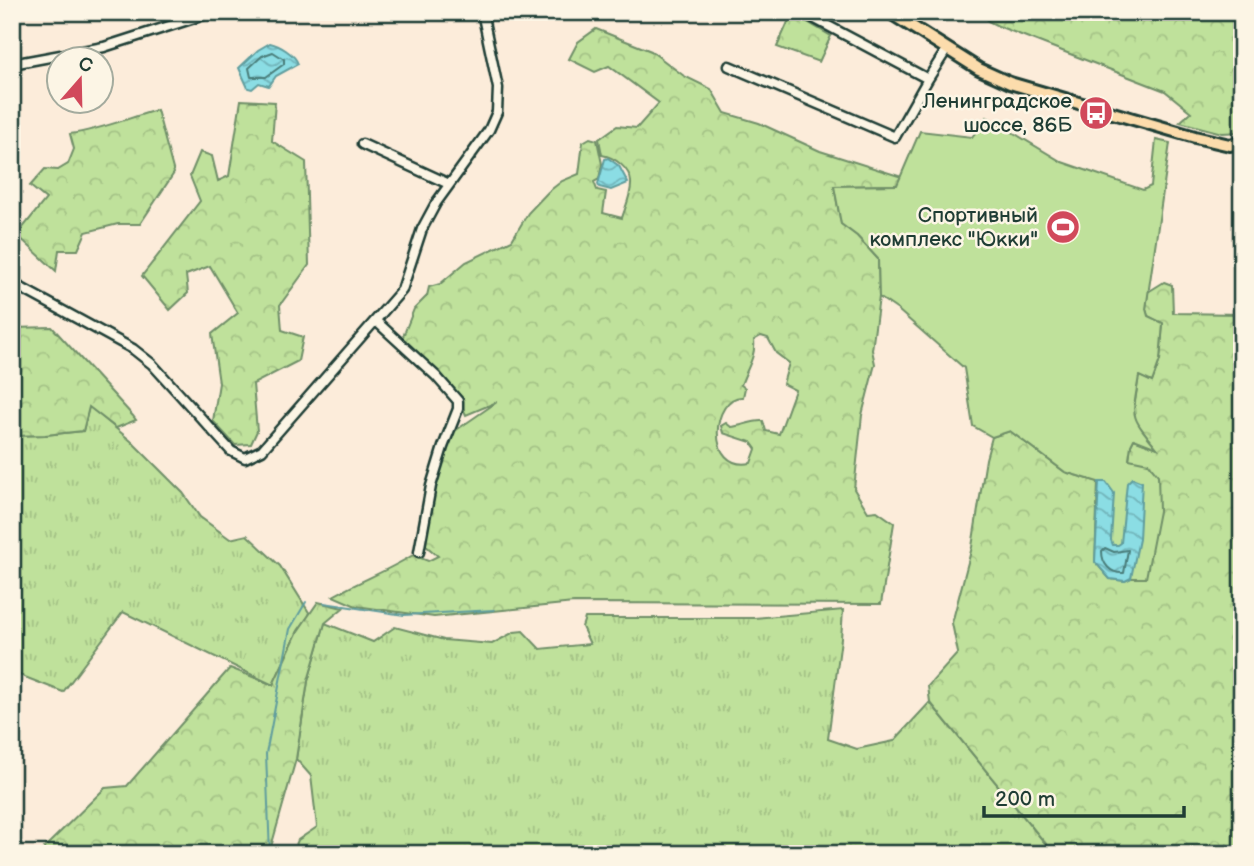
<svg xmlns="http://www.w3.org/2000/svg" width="1254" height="866" font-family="'Balsamiq Sans',sans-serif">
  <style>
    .grass { fill: url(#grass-tufts); stroke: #6f8f68; stroke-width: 2 }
    .forest { fill: url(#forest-crowns); stroke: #6f8f68; stroke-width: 2; fill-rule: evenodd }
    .pitch { fill: #bfe19b; stroke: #6f8f68; stroke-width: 2 }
    .water { fill: url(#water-waves); stroke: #609d9e; stroke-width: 2 }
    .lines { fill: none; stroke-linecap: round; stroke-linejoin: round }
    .shore { stroke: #4a7d7a; stroke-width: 2 }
    .stream { stroke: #609d9e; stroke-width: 2 }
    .minor-casing { stroke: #1f3d34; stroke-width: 13 }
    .major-casing { stroke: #1f3d34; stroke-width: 16 }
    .minor { stroke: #fcf5e5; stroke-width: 8 }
    .major { stroke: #fcdcac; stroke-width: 10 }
    .labels { text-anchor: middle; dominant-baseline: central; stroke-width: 5; stroke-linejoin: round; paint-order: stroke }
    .poi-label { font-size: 21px; fill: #1f3d34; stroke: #fcf5e5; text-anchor: end }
  </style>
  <defs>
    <pattern id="grass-tufts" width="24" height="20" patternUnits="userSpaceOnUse" patternTransform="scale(1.75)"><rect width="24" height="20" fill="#bfe19b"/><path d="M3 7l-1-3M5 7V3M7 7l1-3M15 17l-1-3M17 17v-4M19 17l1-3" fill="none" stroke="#a4c286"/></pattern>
    <pattern id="forest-crowns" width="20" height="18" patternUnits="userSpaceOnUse" patternTransform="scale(1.75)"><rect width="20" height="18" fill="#bfe19b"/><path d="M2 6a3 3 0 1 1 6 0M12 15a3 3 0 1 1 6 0" fill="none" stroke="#a4c286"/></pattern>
    <pattern id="water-waves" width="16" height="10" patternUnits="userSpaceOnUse" patternTransform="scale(1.75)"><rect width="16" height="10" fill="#8bdde4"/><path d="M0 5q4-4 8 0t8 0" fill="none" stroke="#71b4ba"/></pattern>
  </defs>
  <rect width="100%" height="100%" fill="#fcecda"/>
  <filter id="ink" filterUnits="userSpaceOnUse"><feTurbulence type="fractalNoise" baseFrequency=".0143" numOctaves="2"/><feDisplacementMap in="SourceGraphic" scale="14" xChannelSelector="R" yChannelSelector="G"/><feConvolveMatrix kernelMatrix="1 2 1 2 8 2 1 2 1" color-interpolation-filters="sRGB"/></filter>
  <g filter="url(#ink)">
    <path class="grass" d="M89 406 131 441 183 493 200 517 230 539 247 535 280 566 310 614 298 631 273 685 123 612 63 692 12 672V436L45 435 83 431Z
      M843 610 841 639 828 739 857 749 894 741 930 702 1054 854H292L298 840 317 827 311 776 296 759 308 681 325 623 373 642 395 627 444 640 492 644 514 632 523 631 540 649 590 644 582 627 585 618H754Z"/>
    <path class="forest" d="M985 12H1242V132L1222 133 1180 122 1191 112 1165 91 998 26 988 21Z
      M792 13 831 36 819 62 777 47Z
      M596 29 651 51 684 76 711 89 725 113 759 123 820 151 902 177 897 185 834 186 841 224 857 236 878 259 879 297 872 350 875 364 862 415 854 489 868 512 877 511 894 523 881 604 574 603 434 617 356 606 333 596C360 581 387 571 413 555L428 561 438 556 425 545 429 503 449 435 497 402 466 415 456 393 400 344 414 309 427 296 429 287 440 284 466 262 512 240 528 213 548 192 562 181 579 174 583 142 590 138 597 140 602 164 599 179 594 182 597 190 606 192 603 213 622 218C625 208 632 193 631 182 630 169 615 157 602 155L599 139 617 126 637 128 659 103 609 66 595 72 569 59 578 42ZM761 336 768 338 776 353 789 363 783 384 795 390 779 434 766 431 763 421C753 420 742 426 731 427L726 423 721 426 723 433 751 442 756 449 751 463C704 472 712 395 743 397L745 388 741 385C747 368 756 357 754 340Z
      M241 100 275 102 272 141 306 162 309 265 280 305 282 330 303 337 298 361 253 384 257 431 251 444 235 445 213 421 219 383 212 334 238 313 210 266 186 275 188 293 170 310 142 276 200 201 190 176 200 152 212 156 218 181 229 176Z
      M157 110 174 173 140 224H118L86 232 78 250H59L56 271 17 235 46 199 30 186 45 169 58 170 68 164 74 149 70 134C100 130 128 118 157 110Z
      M1164 282 1172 285 1173 313 1242 314V854H1230L1231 848 1227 845 1222 854H1198L1193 847 1191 854H1082L1075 848 1067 854H1054L930 702 928 686 958 653 952 623 972 547 986 459 992 437 1010 431 1065 472 1099 482 1096 537 1129 459 1131 445 1134 439 1156 447 1136 422 1133 415 1139 375 1152 382 1160 360 1163 324 1148 316 1146 309 1148 292Z
      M52 327 133 416 136 420 116 428 89 407 83 431 45 435 12 436V328Z
      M318 602 343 608 325 623 308 681 296 759 269 854H47L44 848 105 788 127 786 230 668 273 685 298 631Z"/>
    <path class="pitch" d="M987 117 1062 162 1143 190 1151 186 1156 140 1170 143 1146 309 1148 316 1163 323 1160 360 1152 382 1139 376C1132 419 1129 414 1157 448L1134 439 1131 445 1129 459 1148 463 1158 475 1159 511 1146 578H1131L1125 581 1110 579 1095 562 1098 482 1065 472 1010 431 992 437 973 426 964 368 898 310 879 297 878 259 857 236 841 224 834 186 897 185 920 131 972 137Z"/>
    <path class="water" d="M270 43C279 45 295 54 298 64L276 76 269 86 259 83 252 89 248 88 239 68 258 50Z
      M608 158 619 166 628 183 611 190 599 187 598 184 605 159Z
      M1132 478 1142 482 1139 539 1131 578 1125 581 1110 579 1095 562 1099 482H1106L1114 493 1111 540 1113 545H1118L1121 543 1127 483Z"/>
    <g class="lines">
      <path class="shore" d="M273 52 284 59V64L266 77H251L249 68 262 56Z
        M1105 548 1114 552 1128 550 1124 573C1110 574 1102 564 1102 551Z"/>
      <path class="stream" d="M324 603 404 615 494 610
        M270 854 266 754 290 629 306 602"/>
      <g class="minor-casing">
        <path id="minor" d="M802 12 928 79 947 49
          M12 64 104 47 213 12
          M729 66 895 137 928 79
          M362 144 449 184
          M12 283 133 349 152 364 231 451 245 458 262 450 402 290 422 229 436 203 489 130 497 112 498 88 482 12
          M376 321 436 376 458 401V409L443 447 431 486 419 552"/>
      </g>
      <g class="major-casing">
        <path id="major" d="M889 12 979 69 1010 83 1195 137 1230 145 1242 142"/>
      </g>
      <use href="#minor" class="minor"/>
      <use href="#major" class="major"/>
    </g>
  </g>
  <defs>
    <g id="bus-disc" transform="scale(1.75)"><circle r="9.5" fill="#d1495b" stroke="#fcf5e5"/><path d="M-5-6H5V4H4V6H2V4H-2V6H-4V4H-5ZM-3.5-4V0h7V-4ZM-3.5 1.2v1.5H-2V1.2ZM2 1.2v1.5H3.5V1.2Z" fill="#fff"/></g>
    <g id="stadium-disc" transform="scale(1.75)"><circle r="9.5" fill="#d1495b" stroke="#fcf5e5"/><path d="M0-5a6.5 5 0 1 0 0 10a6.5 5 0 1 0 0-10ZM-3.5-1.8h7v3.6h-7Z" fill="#fff"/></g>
  </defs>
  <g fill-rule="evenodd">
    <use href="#bus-disc" x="1096" y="113"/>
    <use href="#stadium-disc" x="1063" y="227"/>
  </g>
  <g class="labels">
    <g class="poi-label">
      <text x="1072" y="101">Ленинградское<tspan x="1072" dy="24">шоссе, 86Б</tspan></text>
      <text x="1038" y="215">Спортивный<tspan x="1038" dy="24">комплекс "Юкки"</tspan></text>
    </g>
  </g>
  <rect width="1254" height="866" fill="none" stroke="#fcf5e5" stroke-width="42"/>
  <rect x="21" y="21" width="1212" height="824" fill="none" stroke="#1f3d34" stroke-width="2.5" filter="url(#ink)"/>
  <g transform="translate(80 80) rotate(20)"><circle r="33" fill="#fcf5e5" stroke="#a4ab9e" stroke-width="2"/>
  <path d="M0-5L12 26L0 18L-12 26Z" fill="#d1495b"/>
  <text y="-10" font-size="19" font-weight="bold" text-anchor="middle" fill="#1f3d34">С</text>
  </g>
  <path d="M984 806v10h200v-10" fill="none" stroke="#1f3d34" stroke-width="3.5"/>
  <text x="995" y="806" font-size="21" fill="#1f3d34" stroke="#fcf5e5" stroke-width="5" paint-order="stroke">200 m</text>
</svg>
